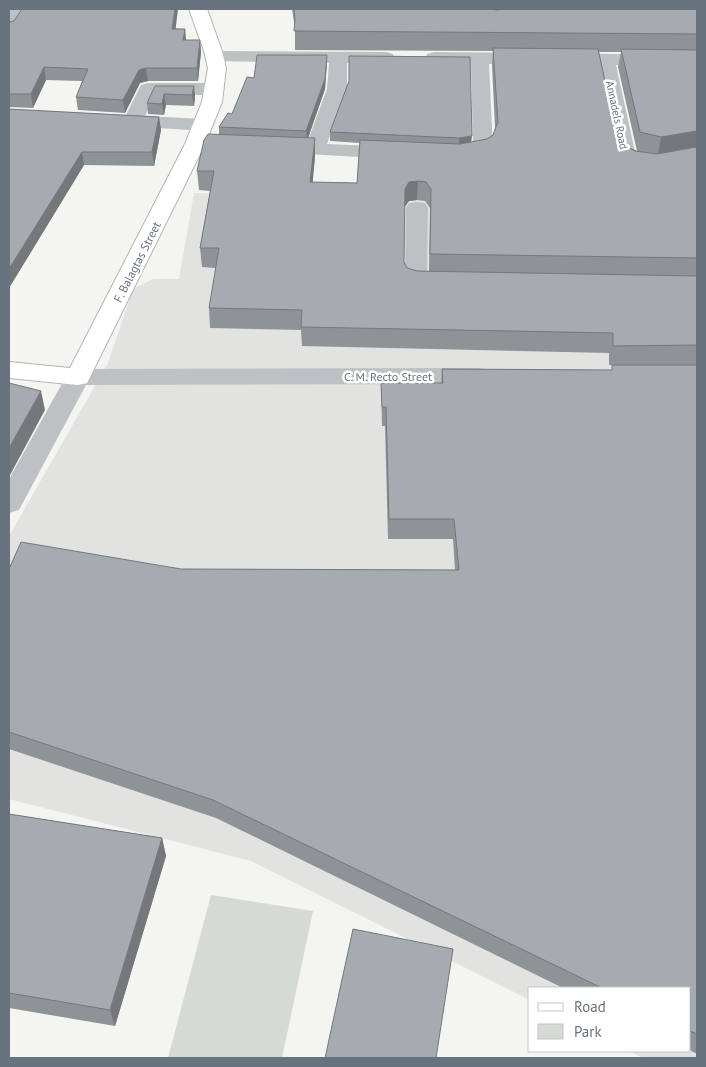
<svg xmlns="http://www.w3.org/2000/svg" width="706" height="1067" font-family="'PT Sans',sans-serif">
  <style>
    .built { fill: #e2e3e1 }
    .green { fill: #d5dad3 }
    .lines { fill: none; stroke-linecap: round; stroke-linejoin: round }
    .major-casing { stroke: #b2b5b8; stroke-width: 2 }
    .minor { fill: #bec1c4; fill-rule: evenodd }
    .major { fill: #fff; fill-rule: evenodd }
    .wall { fill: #8e9397; fill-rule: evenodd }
    .shaded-wall { fill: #74787b }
    .building { fill: #a5abb0; stroke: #74787b }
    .labels { text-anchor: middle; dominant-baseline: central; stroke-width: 5; stroke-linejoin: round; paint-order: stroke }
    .far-street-label { font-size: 11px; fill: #67737e; stroke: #fff }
    .street-label { font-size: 12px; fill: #67737e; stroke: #fff }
  </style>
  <rect width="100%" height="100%" fill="#f4f4f1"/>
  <path class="built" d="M194 193 697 207V1058H643L628 1051H690V988H530V1000L251 861 9 799V536L108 363 133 289 153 279H179Z"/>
  <path class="green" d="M211 895 313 911 282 1058H168Z"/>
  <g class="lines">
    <g class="major-casing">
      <path id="major" d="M189 9H207L222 51 226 68 222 102 205 144 87 383 78 385 9 378V362L70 368 185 144 202 102 208 68 204 51Z"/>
    </g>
    <path class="minor" d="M9 9 24 10 22 21 15 33 9 34Z
      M215 51 386 52 393 54 395 58 393 62 347 63V89L327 144 396 147 403 149 406 153 403 157 396 159 270 152 267 148 270 144 277 142 307 143 327 89 329 63 208 61 206 57 208 53Z
      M434 52 697 55V66L616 65 635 152C655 164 676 156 697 151V163C673 170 633 180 616 155L597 65 489 64 493 148C484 161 463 163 449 159L446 155 449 151 473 145 471 64 427 62 425 58 427 54Z
      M148 83H215L222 85 225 89 222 93 215 95H155L145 116 203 119 210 121 213 125 210 129 203 131 115 125 112 121 115 117 126 115 141 85Z
      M417 202 425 203 428 208 427 275 451 277 454 282 451 287C438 290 421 290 408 287L405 282 406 208 409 203Z
      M478 368 487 370 490 376 487 382 478 384 86 385 19 510 9 513V479L69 371 78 369Z"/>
    <use href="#major" class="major"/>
  </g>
  <path class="wall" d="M292 9H492L496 10 697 9V1054L690 1050V988H563L216 818 9 749V569L455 570 453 539H388L385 426H382L381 383H441L442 369 612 370V365H609V353L302 346 301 330 210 328 209 308 216 268 202 267 200 248 210 191 199 190 197 171 219 134V127L232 114 254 78 327 65 325 89 308 138 315 157 312 182 357 183 360 143 330 141V132L349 81 471 142 487 139 493 135 495 128 492 66 493 51 295 50V29ZM599 52H621L618 67 637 151 625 145 617 136ZM417 200 425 201 430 208 429 271H417L407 268 404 262V207L409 201Z
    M9 22 185 29 186 40H200L201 52 198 81H148L140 83 125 113 78 110 76 97 82 81 46 80 33 108 9 107Z
    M155 86H194L195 97 194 106 166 105 164 115 148 114 147 103Z
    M9 109 159 117 161 130 154 166 84 165 9 288Z
    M9 814 162 838 166 856 115 1026 9 1008Z"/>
  <path class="shaded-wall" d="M175 9H178L174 42 172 29Z
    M185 29 186 42 183 40Z
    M200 40 201 52 198 81 197 68Z
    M327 55 325 89 307 141 306 131Z
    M44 67 46 80 33 108 31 94Z
    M146 68 148 81 140 83 125 113 123 100 139 70Z
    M194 86 195 97 194 106 192 95Z
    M164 94 166 105 164 115 162 104Z
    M159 117 161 130 154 166 152 152Z
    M697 131V150L658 156 661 137Z
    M472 136 471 144 459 147V138Z
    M315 138V157L311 201 310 182Z
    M82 152 84 165 9 288V269Z
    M418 181 417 200 409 201 404 208 405 189 409 182Z
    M41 391 45 410 9 477V448Z
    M162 838 166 856 115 1026 110 1010Z"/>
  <path class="building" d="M22 9H175L172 29H185L183 40H200L197 68H146L139 70 123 100 76 97 88 69 44 67 31 94H9V22L14 21Z
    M294 9H492L496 10 503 9H697V34L294 31 295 21Z
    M493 48 598 49 617 136 625 145 635 151 657 154 696 147 697 152V258L430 254 431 189 426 182 418 181 409 182 405 189 404 262 407 268 417 271 697 276V345L613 346V333L301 327 302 310 209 308 219 248H200L214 171H197L204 140 208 134 315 138 310 182 357 183 360 140 460 144 487 139 493 135 498 122Z
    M621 49 697 50V131L661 137 640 132Z
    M257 55H327L325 79 306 131 219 127 228 113 232 114 247 77 254 78Z
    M349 56 470 57 472 136 459 138 330 132 349 81Z
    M155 86H194L192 95 164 94 162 104 147 103Z
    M9 109 159 117 152 152H82L9 269Z
    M612 365H697V1034L690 1031V988H602L213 800 9 732V569L21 542 181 569 459 570 454 519H389L386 407H382L381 383H443L442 369 612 370Z
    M9 383 41 391 9 448Z
    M9 814 162 838 110 1010 9 993Z
    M353 929 453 949 436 1058H325Z"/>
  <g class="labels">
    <g class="far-street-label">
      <text transform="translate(617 115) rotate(78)">Annadels Road</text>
    </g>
    <g class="street-label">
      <text transform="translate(137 262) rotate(-63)">F. Balagtas Street</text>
      <text x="388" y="376">C. M. Recto Street</text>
    </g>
  </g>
  <rect width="706" height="1067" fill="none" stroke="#67737e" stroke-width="20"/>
  <rect x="528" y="987" width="162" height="65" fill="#ffffff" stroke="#c2c7cb"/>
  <rect x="538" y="1003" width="25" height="8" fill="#ffffff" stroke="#c2c7cb"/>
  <text x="574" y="1012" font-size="15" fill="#67737e">Road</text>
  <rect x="538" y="1024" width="25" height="15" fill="#d5dad3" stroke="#c2c7cb"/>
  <text x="574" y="1037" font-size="15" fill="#67737e">Park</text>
</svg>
